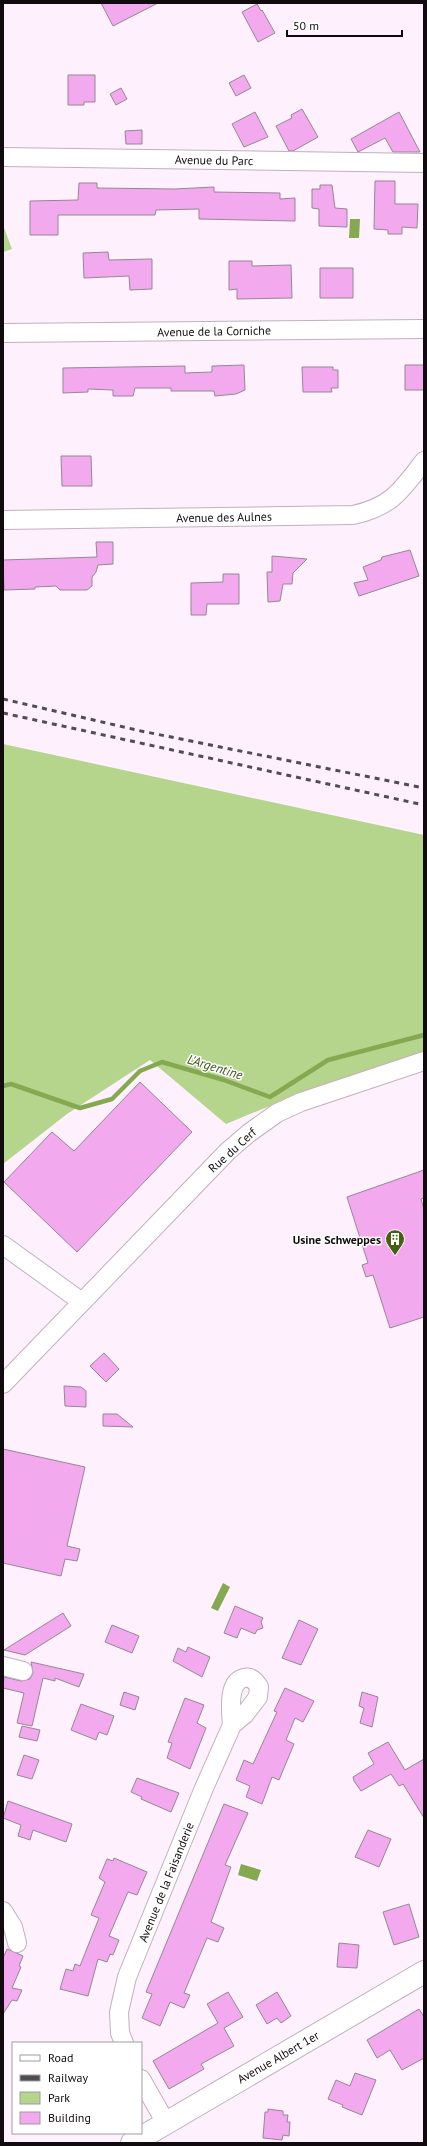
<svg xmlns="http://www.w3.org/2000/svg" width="427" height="2146" font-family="'PT Sans',sans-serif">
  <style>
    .green { fill: #b4d58b }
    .water { fill: #85a951 }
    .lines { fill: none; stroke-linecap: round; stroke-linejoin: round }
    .stream { stroke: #85a951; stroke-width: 4.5 }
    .building { fill: #f2a9ee; stroke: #978695 }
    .minor-casing { stroke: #c1b0bf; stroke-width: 20 }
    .secondary-casing { stroke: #c1b0bf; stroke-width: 24 }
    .minor { stroke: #fff; stroke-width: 18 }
    .secondary { stroke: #fff; stroke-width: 22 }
    .rail { stroke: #534b52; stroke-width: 3; stroke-dasharray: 5 5; stroke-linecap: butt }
    .labels { text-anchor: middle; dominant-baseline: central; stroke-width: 3; stroke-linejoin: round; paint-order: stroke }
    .street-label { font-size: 12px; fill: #110b10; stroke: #fff }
    .poi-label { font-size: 12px; font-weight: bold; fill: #110b10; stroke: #fff; text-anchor: end }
    .water-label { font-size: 13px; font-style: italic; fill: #3c5416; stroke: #fff }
  </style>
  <rect width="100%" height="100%" fill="#fef0fd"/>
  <path class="green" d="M3 225 12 249 3 252Z
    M3 744 424 835V1056L327 1088 318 1086 226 1124 150 1060 67 1114 3 1164Z"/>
  <path class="water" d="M350 219H360L359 238H349Z
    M223 1583 230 1587 218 1611 211 1608Z
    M241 1864 261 1870 257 1881 238 1875Z"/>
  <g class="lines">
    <path class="stream" d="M3 1086 11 1084 80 1108 112 1099 140 1071 162 1062 224 1080 270 1097 328 1060 424 1035"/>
  </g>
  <path class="building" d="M101 3H158L113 26Z
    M257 4 261 11 262 10 275 33 258 42 242 12Z
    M68 75H95V102H84V105H68Z
    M244 75 251 88 236 96 229 83Z
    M121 88 127 99 116 105 110 94Z
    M302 109 318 137 293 151H289L276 126 292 118 291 115Z
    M255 112 268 137 244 147 232 124Z
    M399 112 420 152H393L385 138 358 152 351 139Z
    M142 130V144H126L125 131Z
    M375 181H395V204H418L417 228 402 227V234H388V230L374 229Z
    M79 183H97V188L175 189 214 187V192L280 193V199L295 198V221L199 219V209L156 210 155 215H58V235H30V201L78 200Z
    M320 185H332L335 208 347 209V227L319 226V209L312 208V189H320Z
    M108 252 109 260 152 259V289L130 290 129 276 84 278 83 253Z
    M229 261H252V266L291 265 292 298 237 299V289L229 290Z
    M320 268H353V298H320Z
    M244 365 245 390 236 394 215 396 214 391H171V388H135L133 396H113V390L88 389V392L63 393V368L185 366V373L212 372V366Z
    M405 365H424V390H405Z
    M302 367H333V370H338V388H331L332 392H303Z
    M61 456H91L92 486H62Z
    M96 542H113V564L98 565 96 572 92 577V586L87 590H60L56 586 35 587V589L4 590 3 560 97 557Z
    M410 550 419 576 359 596 354 583 368 580 363 567 381 560 382 557Z
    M272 556 307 559 293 573 292 584H283L280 601 268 602 267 572H272Z
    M223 574H239V604H207L206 615H191V583L223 582Z
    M140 1082 192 1132 77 1252 4 1182 52 1132 74 1151Z
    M424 1170V1198L421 1199 424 1209V1317L390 1328 373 1275 366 1277 362 1265 368 1263 347 1197Z
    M104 1353 119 1369 106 1382 90 1366Z
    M64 1386 81 1387 86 1391V1407L65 1406Z
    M103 1414H117L133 1427 103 1426Z
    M3 1449 85 1467 67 1546 80 1549 77 1561 65 1559 61 1576 3 1563Z
    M235 1606 263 1618 261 1622 263 1628 257 1630 255 1634 241 1628 237 1638 224 1633Z
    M63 1613 71 1626 25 1655 4 1650Z
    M299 1620 318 1629 301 1665 282 1658Z
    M112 1625 139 1636 132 1653 105 1642Z
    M188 1647 210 1657 202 1677 173 1661 178 1648 186 1652Z
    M31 1662 84 1674 79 1687 55 1678V1681L43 1678 32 1726 17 1723 24 1693 3 1688 4 1677 21 1681 30 1679 33 1673Z
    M285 1688 314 1701 303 1722 295 1718 286 1740 294 1744 279 1780 272 1777 262 1804 246 1797 250 1786 236 1780 244 1760 253 1764 277 1712 274 1711Z
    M124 1692 139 1697 135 1710 120 1705Z
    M362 1692 378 1697 372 1727 360 1723 364 1708 359 1706Z
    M185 1698 204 1705 197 1723 206 1728 190 1769 167 1758 172 1743 168 1742Z
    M81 1704 114 1716 107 1735 99 1732 96 1740 71 1730Z
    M22 1726 40 1730 37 1741 19 1737Z
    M388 1742 405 1770 424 1759V1818L403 1784 399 1786 391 1774 361 1791 354 1781 353 1777 374 1764 368 1753Z
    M24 1755 39 1760 32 1779 17 1775Z
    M137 1778 179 1793 171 1812 141 1799 142 1797 131 1792Z
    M8 1801 72 1824 66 1842 33 1830 30 1840 18 1836 21 1825 3 1818Z
    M224 1804 248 1813 225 1865 231 1867 211 1922 224 1928 218 1942 207 1938 184 1993 190 1995 184 2008 170 2002 160 2026 142 2018 152 1994 146 1992Z
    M368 1830 391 1839 379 1867 355 1857Z
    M114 1858 147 1872 137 1895 128 1892 109 1936 119 1940 113 1955 110 1954 107 1962 98 1959 88 1996 60 1989 66 1969 73 1971 75 1964 80 1966 99 1918 91 1915 105 1882 99 1878 107 1859 113 1861Z
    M409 1904 419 1937 394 1945 383 1912Z
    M339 1943 359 1945 357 1968 337 1967Z
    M7 1949 23 1956 19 1966 21 1967 12 1988 22 1990 17 2001 12 2000 3 2014V1958Z
    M228 1992 243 2017 224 2028 234 2046 201 2064 204 2069 169 2089 153 2061 218 2023 207 2004Z
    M277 1992 291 2016 281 2023 277 2018 267 2024 256 2005Z
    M419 2009 424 2017V2058L402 2070 390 2050 377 2058 367 2040Z
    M355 2073 376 2080 362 2115 342 2107 343 2105 328 2099 336 2080 350 2086Z
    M268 2109 283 2111V2115H288L287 2122H290L289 2136 283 2135 282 2140 263 2138 265 2112H268Z"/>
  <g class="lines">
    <g class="minor-casing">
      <path id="minor" d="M3 157 424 163
        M3 333 424 329
        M3 520 353 515C391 507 401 491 424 461
        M3 1245 82 1302
        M3 1384 228 1151 249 1133 277 1113 301 1102 424 1061
        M3 1666 23 1671
        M3 1911 13 1927 17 1943
        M124 2043 120 2033 119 2012 127 1977 204 1788 232 1725 245 1714 258 1697 259 1687C256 1682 251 1676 244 1678 227 1682 231 1712 232 1725
        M141 2079 166 2123"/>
    </g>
    <g class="secondary-casing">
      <path id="secondary" d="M132 2143 424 1972"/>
    </g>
    <use href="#minor" class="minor"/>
    <use href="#secondary" class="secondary"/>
    <path class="rail" d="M3 699 141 731 424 788
      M3 713 424 805"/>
  </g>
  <defs>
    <g id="building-pin" transform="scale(1)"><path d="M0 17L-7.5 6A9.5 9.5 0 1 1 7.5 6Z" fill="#446011" stroke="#fff"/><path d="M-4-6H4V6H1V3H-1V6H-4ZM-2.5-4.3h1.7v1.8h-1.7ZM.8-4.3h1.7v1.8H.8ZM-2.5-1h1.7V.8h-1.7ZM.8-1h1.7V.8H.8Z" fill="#fff"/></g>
  </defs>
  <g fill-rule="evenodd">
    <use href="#building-pin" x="395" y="1239"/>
  </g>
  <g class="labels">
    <g class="street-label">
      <text transform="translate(214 160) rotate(1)">Avenue du Parc</text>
      <text transform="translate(214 331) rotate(-1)">Avenue de la Corniche</text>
      <text transform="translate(224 517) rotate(-1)">Avenue des Aulnes</text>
      <text transform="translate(232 1150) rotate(-42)">Rue du Cerf</text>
      <text transform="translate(166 1882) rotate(-68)">Avenue de la Faisanderie</text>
      <text transform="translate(278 2057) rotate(-30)">Avenue Albert 1er</text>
    </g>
    <g class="poi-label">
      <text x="381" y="1239">Usine Schweppes</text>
    </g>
    <g class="water-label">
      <text transform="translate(215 1067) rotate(17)">L'Argentine</text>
    </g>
  </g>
  <rect width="427" height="2146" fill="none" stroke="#110b10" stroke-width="8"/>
  <rect x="12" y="2042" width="130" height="92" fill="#ffffff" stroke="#a09d9f"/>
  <rect x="20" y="2055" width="20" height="6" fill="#ffffff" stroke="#a09d9f"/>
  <text x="48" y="2062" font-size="12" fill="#110b10">Road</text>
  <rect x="20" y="2075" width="20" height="6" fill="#534b52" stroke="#a09d9f"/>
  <text x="48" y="2082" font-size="12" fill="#110b10">Railway</text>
  <rect x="20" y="2092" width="20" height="12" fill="#b4d58b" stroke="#a09d9f"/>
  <text x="48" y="2102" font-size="12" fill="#110b10">Park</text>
  <rect x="20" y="2112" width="20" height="12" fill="#f2a9ee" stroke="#a09d9f"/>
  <text x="48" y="2122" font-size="12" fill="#110b10">Building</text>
  <path d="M287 30v6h115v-6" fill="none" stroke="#110b10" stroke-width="2"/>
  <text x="293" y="30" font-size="12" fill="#110b10" stroke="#ffffff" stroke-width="3" paint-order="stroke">50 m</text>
</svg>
